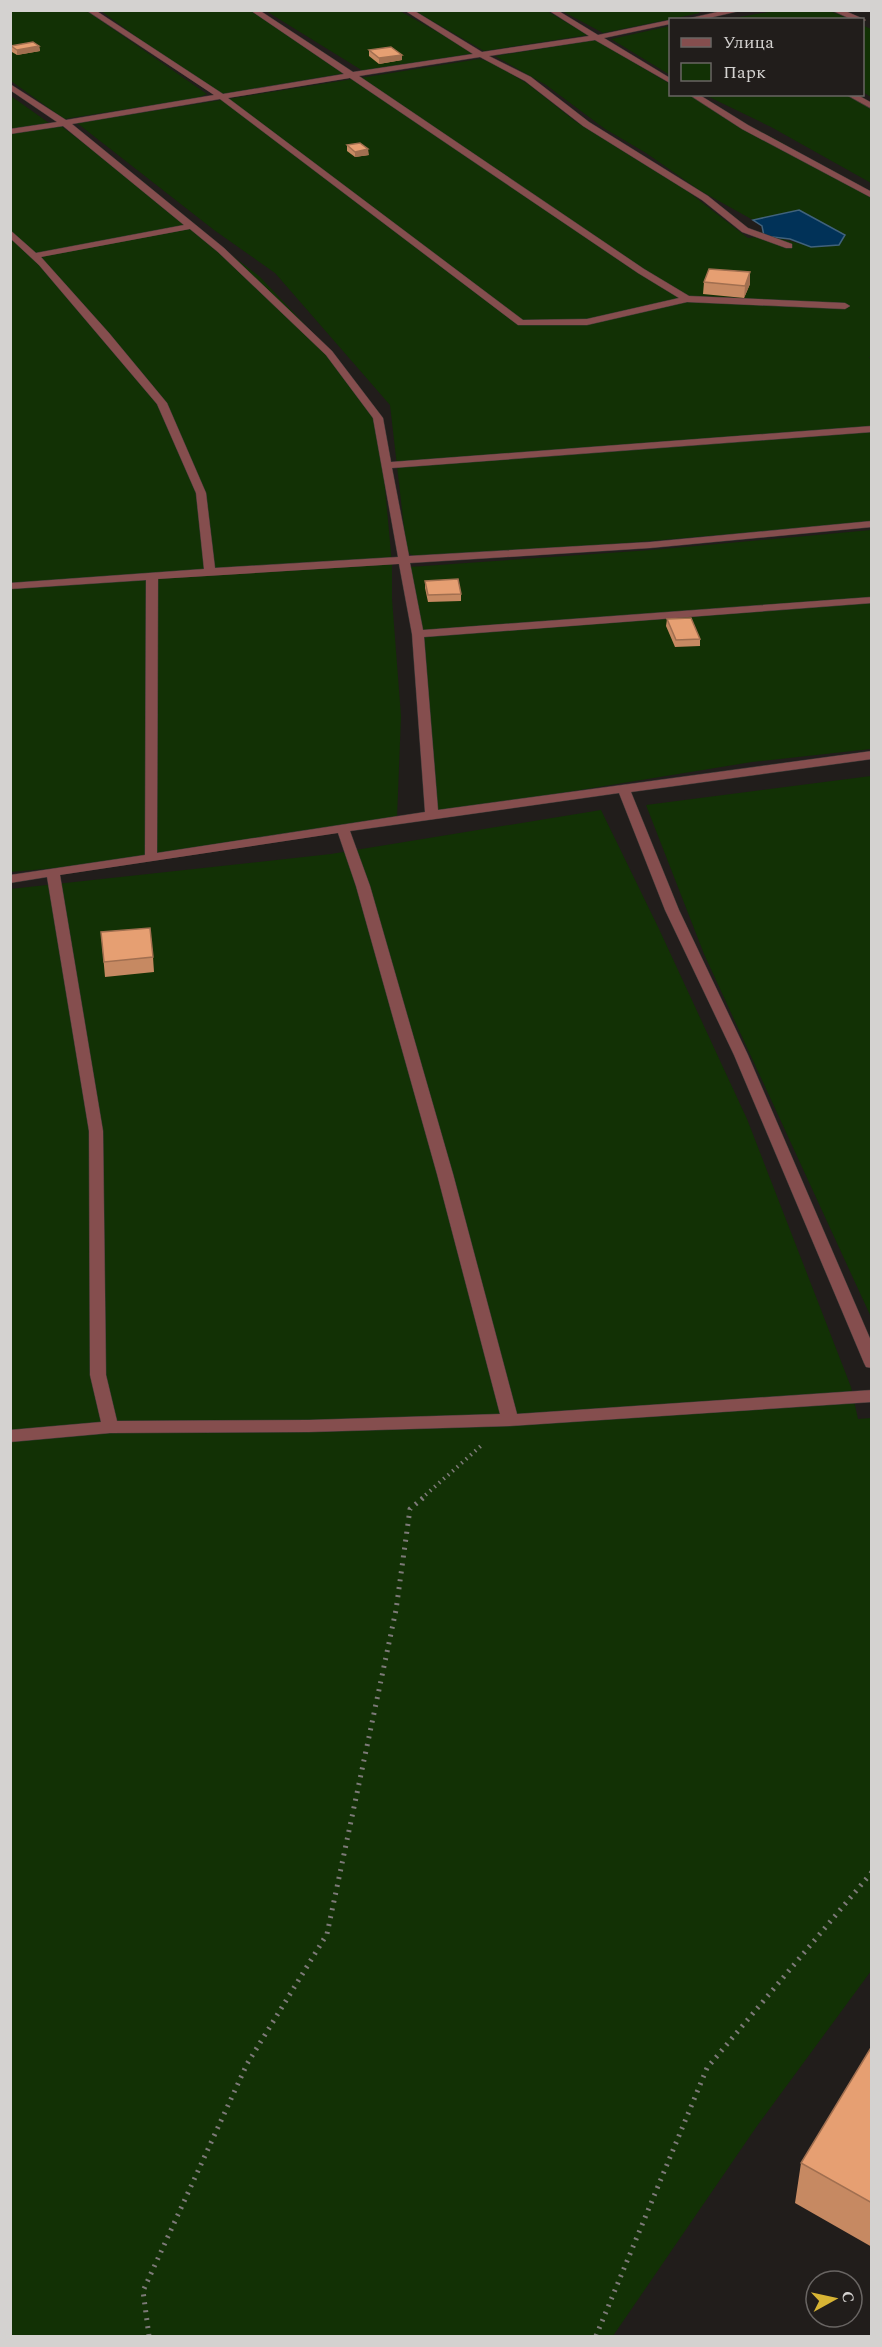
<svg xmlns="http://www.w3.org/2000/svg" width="882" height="2347" font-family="Spectral,serif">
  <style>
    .green { fill: #123105 }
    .water { fill: #013258; stroke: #40627c; stroke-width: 1.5 }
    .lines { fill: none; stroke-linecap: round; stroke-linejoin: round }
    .minor-casing { stroke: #3e3a38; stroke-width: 1 }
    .path-far1 { stroke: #7d7a78; stroke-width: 4; stroke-dasharray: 1.5 4.5; stroke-linecap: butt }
    .path { stroke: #7d7a78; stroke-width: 5; stroke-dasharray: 2 6; stroke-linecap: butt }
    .minor { fill: #854e4e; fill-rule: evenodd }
    .wall { fill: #c68962 }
    .shaded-wall { fill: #a16f50 }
    .building { fill: #e69f72; stroke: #a16f50; stroke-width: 1.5 }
  </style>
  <rect width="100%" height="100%" fill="#211d1b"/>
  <path class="green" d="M695 10 700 13 603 33 562 11Z
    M827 10 850 19H728L775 11Z
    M11 11H87L207 94 197 98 64 119 11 81Z
    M101 11H251L346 73 216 95Z
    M266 11H400L475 53 363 71Z
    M415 11H547L588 35 484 51Z
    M862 25 871 29V97L863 92Z
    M670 26V75L611 39Z
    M596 40 670 84V94L690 95 779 141 871 196 872 357H869L872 361 871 522 579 547 415 556 407 553 390 405 275 273 214 230 77 123 479 59 491 62 528 84 575 121 686 190 748 238C775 234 784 241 810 246 819 248 830 246 839 245L844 234 799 210 753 220 699 190 646 153 605 129 546 85 495 56Z
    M705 95H846L871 108V183L771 127Z
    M11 96 49 123 11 129Z
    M61 126 259 276 331 352 378 411 392 564V599L401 716 397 818 133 861 11 872V134Z
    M871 530V749L752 762 432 814 409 567 651 550Z
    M871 776H872L871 1317 704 954 646 805Z
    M601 810 659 929 747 1119 851 1387 858 1419 871 1418V1971L757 2126 613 2336H11L10 889 331 854Z"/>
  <path class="water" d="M799 210 845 235 839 245 811 247 790 239 764 236 762 226 753 220Z"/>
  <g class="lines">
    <g class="minor-casing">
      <path id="minor" d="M86 10H95L223 94 344 74 250 10H259L353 72 473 54 404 10H413L482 52 589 36 548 10H557L598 35 670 20V24L604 38 670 78V83L595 40 489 56 531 77 589 122 708 196 748 228 792 244V248H786L742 232 702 200 583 126 525 81 480 57 359 76 644 269 689 296 845 303 850 306 845 309 687 302 587 325H518L220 99 72 124 224 248 332 351 383 418 391 462 872 426V432L392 468 409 556 650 542 872 521V527L650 548 410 563 423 630 872 597V603L424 637 438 810 872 751V759L631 792 679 910 748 1055 872 1343V1368L866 1367 864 1363 734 1055 665 910 619 793 350 831 370 886 453 1174 517 1414 872 1390V1402L510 1426 309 1432 110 1433 10 1442V1430L101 1422 90 1375 89 1131 47 877 10 883V875L145 855 146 580 10 589V583L204 569 196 493 157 404 39 265 10 238V230L36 253 184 225 63 126 10 134V129L57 122 10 90V84L66 120 214 95ZM350 78 638 273 679 298 587 319 523 320 228 98ZM190 229 218 252 326 355 373 418 398 557 215 568 206 493 167 403 109 333 41 257ZM399 564 412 634 425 812 157 853 158 579ZM338 833 356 886 437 1174 500 1414 309 1420 117 1421 106 1375 103 1131 60 875Z
        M726 10H744L700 20H682Z
        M831 10H843L866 20 862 22V20H853Z
        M688 94H698L748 125 872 192V198L742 129Z
        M845 94H856L872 103V109Z"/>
    </g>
    <path class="path-far1" d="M421 1499 482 1445"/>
    <path class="path" d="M149 2336 143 2291 247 2064 327 1934 396 1610 410 1509 423 1498
      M596 2336 707 2068 872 1872"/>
    <use href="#minor" class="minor"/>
  </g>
  <path class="wall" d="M11 46H39L40 51 17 55 12 52Z
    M369 50 402 55V60L379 64 369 56Z
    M347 145 369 155 355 157 347 151Z
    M750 272V284L744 298 703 294 704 282Z
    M425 581 461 594V601L428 602 425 588Z
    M667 619 700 639V646L675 647 666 626Z
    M101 932 153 957 154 972 105 977Z
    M872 2046V2247L795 2203 801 2163Z"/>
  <path class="shaded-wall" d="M39 46 40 51 17 55V50Z
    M402 55V60L379 64V58Z
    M368 149 369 155 355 157V152Z
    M750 272V284L744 298 745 286Z"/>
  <path class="building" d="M33 42 39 46 17 50 11 46Z
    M391 47 402 55 379 58 369 50Z
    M360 143 368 149 355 152 347 145Z
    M709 269 750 272 745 286 704 282Z
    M458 579 461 594 428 595 425 581Z
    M691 618 700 639 676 640 667 619Z
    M150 928 153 957 104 962 101 932Z
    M872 2046V2203L801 2163Z"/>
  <rect width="882" height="2347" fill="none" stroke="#d4d2d0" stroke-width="24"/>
  <rect x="669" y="18" width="195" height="78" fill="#211d1b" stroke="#696563" stroke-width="1.5"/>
  <rect x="681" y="38" width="30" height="9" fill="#854e4e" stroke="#696563" stroke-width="1.5"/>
  <text x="723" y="48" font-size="18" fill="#d4d2d0">Улица</text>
  <rect x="681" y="63" width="30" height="18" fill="#123105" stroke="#696563" stroke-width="1.5"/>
  <text x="723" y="78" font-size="18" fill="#d4d2d0">Парк</text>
  <g transform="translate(834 2299) rotate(82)"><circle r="28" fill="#211d1b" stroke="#696563" stroke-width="1.5"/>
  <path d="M0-4.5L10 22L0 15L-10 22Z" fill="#d7b434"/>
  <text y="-9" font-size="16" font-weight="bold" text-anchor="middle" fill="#d4d2d0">С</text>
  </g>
</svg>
